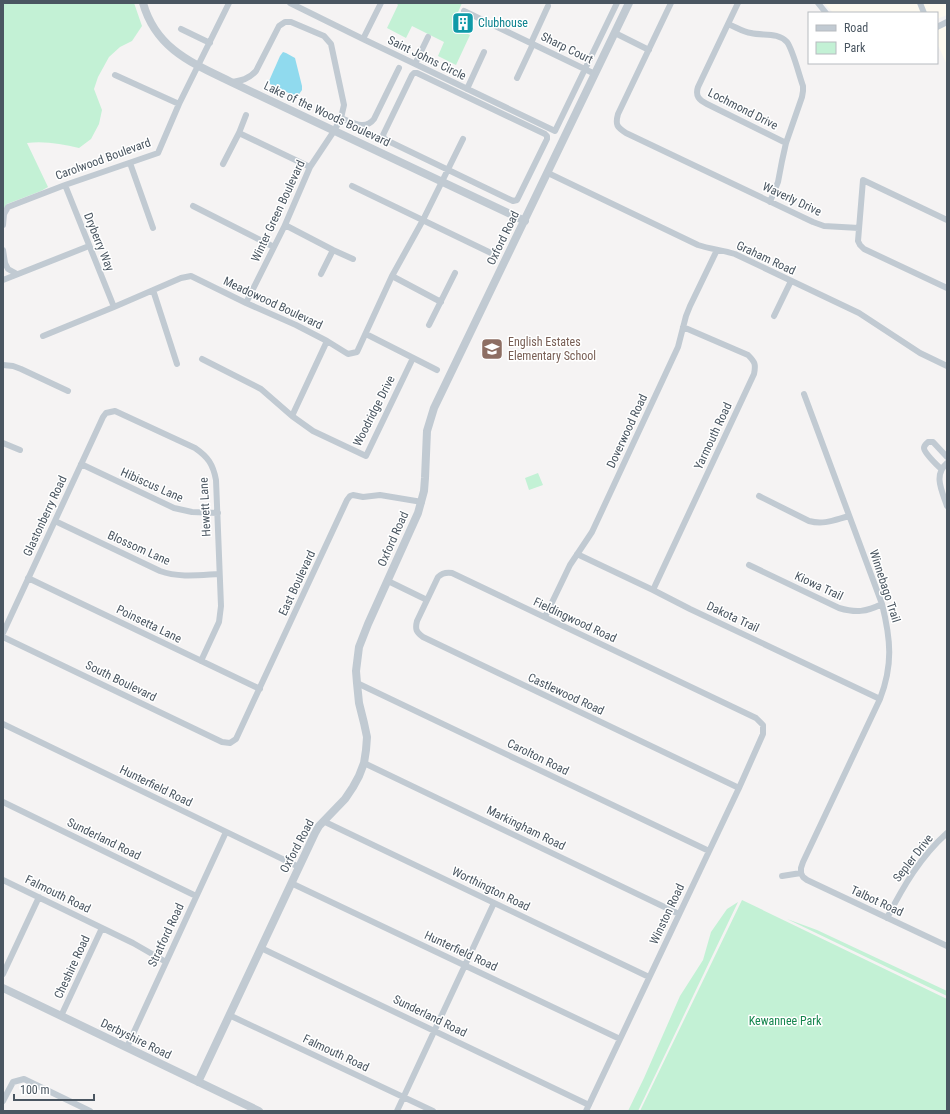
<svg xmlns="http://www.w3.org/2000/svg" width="950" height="1114" font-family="'Roboto Condensed',sans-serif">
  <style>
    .commercial { fill: #fdf9ef }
    .green { fill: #c3f1d5 }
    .water { fill: #90daee }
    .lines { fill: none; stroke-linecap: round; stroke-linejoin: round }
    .minor { stroke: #c1cad2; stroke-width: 6 }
    .tertiary { stroke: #c1cad2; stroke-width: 8 }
    .labels { text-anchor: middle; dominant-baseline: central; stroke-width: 3; stroke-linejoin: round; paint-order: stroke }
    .culture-label { font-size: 12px; fill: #0d838f; stroke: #fff; text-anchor: start }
    .street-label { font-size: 12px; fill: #4a5661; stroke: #fff }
    .education-label { font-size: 12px; fill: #785e54; stroke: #fff; text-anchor: start }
    .park-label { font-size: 12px; fill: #17864f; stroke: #fff }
  </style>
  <rect width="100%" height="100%" fill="#f5f3f3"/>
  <path class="commercial" d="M824 3H947V15L937 19V13H833Z
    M947 26V65L937 43V30Z"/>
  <path class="green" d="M3 3H134L142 26 132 41 120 47 109 57 98 77 94 89 102 110 99 124 91 139 79 148C62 144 45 141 27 143L48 187 41 191 7 204 3 210Z
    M396 3H462L452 26 470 35 456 65 438 56 444 42 412 26 406 38 387 28 398 5Z
    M538 473 543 485 529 490 525 478Z
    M742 900 947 999V1111H640Z
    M738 902 638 1111H628L644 1078 680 996 703 960 711 932 727 909Z
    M787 919 817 930 947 991V996Z"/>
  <path class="water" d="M283 52 286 53 295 58 302 86V90L297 97 270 84 269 81 280 56Z"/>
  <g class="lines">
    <path class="minor" d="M290 3 363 39 555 131 617 3
      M671 3 618 114C615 125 617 127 626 133L813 222 824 226 859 228
      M738 3 698 87C695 96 699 100 707 104L786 143
      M818 3 826 13
      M920 3 924 13
      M464 11 595 74
      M728 24C736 27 743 32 751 33 763 36 778 32 787 42 793 50 799 75 803 86V91L802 97 786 143 782 161 778 182 770 202
      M937 27 947 22
      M181 29 210 43
      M615 33 649 50
      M363 39 381 3
      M531 43 548 6
      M415 64 428 37
      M414 73H417L545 134 547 136V139L517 200 513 201 386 140 384 138 383 135 412 75Z
      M115 75 179 104
      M517 78 533 44
      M231 82C241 81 249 79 256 71L279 26 285 22H291L324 36 331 44 344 105 341 118 334 131 310 167 285 225 246 303
      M467 89 484 52
      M341 118C352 122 365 131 374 119L399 68
      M239 133 310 167
      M130 163 153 228
      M223 164 239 133 246 115
      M548 173 698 245C710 249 722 250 735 254L859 313 920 353 947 366
      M65 185 114 307
      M352 186 491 253
      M193 206 274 247
      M947 220 863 180 858 241 860 245 864 249 947 288
      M3 225 4 214 8 207 65 185 158 153 179 104 229 3
      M285 225 333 250 353 259
      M3 250 5 263 8 269 17 274
      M321 274 333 250
      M392 276 441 302
      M3 280 89 246
      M153 290 177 364
      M774 316 791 281
      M429 325 455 273
      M366 334 437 370
      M43 336 114 307 181 278 191 276 246 303 296 325 327 341 348 354 357 352 392 276 423 220 463 139
      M202 359 261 389 292 416 313 431 366 456 413 358
      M3 365 13 366 21 369 68 391
      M292 416 327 341
      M3 443 20 450
      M947 463C933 475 942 491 947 506
      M81 464 174 508 192 512 218 513
      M941 469C937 465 924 453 924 448 924 445 926 444 928 442H933L947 457
      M759 496 809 521C824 525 834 520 849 516
      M55 521 160 571C179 578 200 575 219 574
      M577 554 653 590 690 609 880 699
      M749 565 839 608C856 613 866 612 882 604
      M28 578 260 689
      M388 581 427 600
      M653 590 754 374C756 364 755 362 748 355L683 327
      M545 617 570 565 592 532 678 347 686 316 690 306 717 250
      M3 633 103 417 106 413 115 411 195 448C208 457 213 464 216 480L221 606 219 622 201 661
      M3 637 222 742 230 743 236 739 347 500 350 496 353 495 363 497 380 495 422 502
      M357 683 709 851
      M3 724 299 867
      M364 763 679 914
      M3 802 196 896
      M323 821 649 977
      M801 873V868L803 862 880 699C893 665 891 640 882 604L804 394
      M801 873 803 877 807 880 947 946
      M782 876 801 873
      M3 880 133 943 166 962
      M291 883 620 1039
      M887 918C903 887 920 857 947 833
      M261 948 589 1105
      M3 974 39 897
      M229 1015 433 1111
      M61 1016 102 928
      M127 1047 226 832
      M3 1101 13 1082 24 1079 90 1111
      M397 1111 494 903
      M586 1111 739 788 763 734V725L756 718 452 573C446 572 442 573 438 577L417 621C415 629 416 632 423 637L739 788"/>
    <path class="tertiary" d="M143 3C156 49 192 63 231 82L525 221
      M3 988 259 1111
      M198 1082 315 833 319 826 345 799 353 787 359 776 364 763 366 750 367 737 364 723 359 703 357 683 356 671 359 647 368 624 418 513 424 491 425 478 427 431 434 408 629 3"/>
  </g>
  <defs>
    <g id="building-square" transform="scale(1.15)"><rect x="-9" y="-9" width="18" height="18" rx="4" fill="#0f9aa8" stroke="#fff"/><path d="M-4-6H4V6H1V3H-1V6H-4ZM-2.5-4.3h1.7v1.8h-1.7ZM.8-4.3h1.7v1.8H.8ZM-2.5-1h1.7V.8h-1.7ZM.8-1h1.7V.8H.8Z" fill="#fff"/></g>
    <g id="school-square" transform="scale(1.15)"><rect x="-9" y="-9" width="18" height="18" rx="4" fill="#8d6e63" stroke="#fff"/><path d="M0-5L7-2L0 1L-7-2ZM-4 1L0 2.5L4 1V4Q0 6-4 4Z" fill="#fff"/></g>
  </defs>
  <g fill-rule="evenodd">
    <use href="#building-square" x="463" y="23"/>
    <use href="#school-square" x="492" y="349"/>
  </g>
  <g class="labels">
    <g class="culture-label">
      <text x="478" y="23">Clubhouse</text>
    </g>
    <g class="street-label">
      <text transform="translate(567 48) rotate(26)">Sharp Court</text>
      <text transform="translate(427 58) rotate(26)">Saint Johns Circle</text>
      <text transform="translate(743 109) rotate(27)">Lochmond Drive</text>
      <text transform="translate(327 114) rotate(25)">Lake of the Woods Boulevard</text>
      <text transform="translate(103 159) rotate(-20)">Carolwood Boulevard</text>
      <text transform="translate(792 199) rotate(25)">Waverly Drive</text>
      <text transform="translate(278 211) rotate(-65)">Winter Green Boulevard</text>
      <text transform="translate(503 238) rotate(-64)">Oxford Road</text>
      <text transform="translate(99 242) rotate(68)">Dryberry Way</text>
      <text transform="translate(766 258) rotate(25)">Graham Road</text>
      <text transform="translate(273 303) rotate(25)">Meadowood Boulevard</text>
      <text transform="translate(374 411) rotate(-63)">Woodridge Drive</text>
      <text transform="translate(627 431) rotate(-65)">Doverwood Road</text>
      <text transform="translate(713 436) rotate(-65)">Yarmouth Road</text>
      <text transform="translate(152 485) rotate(24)">Hibiscus Lane</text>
      <text transform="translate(205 507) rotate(-93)">Hewett Lane</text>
      <text transform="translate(45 516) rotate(-65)">Glastonberry Road</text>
      <text transform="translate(393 539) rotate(-66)">Oxford Road</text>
      <text transform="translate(139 548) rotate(24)">Blossom Lane</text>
      <text transform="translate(297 583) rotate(-65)">East Boulevard</text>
      <text transform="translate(819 586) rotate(25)">Kiowa Trail</text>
      <text transform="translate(885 586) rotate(72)">Winnebago Trail</text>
      <text transform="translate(733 617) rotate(25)">Dakota Trail</text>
      <text transform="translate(575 620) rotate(25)">Fieldingwood Road</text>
      <text transform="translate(149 624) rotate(26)">Poinsetta Lane</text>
      <text transform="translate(121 681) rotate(26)">South Boulevard</text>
      <text transform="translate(566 694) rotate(25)">Castlewood Road</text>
      <text transform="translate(538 757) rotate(26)">Carolton Road</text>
      <text transform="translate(156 786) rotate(26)">Hunterfield Road</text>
      <text transform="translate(526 828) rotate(26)">Markingham Road</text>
      <text transform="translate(104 839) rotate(26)">Sunderland Road</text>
      <text transform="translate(297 846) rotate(-62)">Oxford Road</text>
      <text transform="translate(913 858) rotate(-52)">Sepler Drive</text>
      <text transform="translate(491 889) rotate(26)">Worthington Road</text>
      <text transform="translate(58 894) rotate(26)">Falmouth Road</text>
      <text transform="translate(877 901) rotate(25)">Talbot Road</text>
      <text transform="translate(667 914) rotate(-65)">Winston Road</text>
      <text transform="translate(166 935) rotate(-65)">Stratford Road</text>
      <text transform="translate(461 951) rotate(25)">Hunterfield Road</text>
      <text transform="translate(72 967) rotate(-65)">Cheshire Road</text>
      <text transform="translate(430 1016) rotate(26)">Sunderland Road</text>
      <text transform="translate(136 1039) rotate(26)">Derbyshire Road</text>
      <text transform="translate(336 1053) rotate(25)">Falmouth Road</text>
    </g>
    <g class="education-label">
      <text x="508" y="342">English Estates<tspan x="508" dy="14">Elementary School</tspan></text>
    </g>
    <g class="park-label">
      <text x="785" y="1021">Kewannee Park</text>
    </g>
  </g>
  <rect width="950" height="1114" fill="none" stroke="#4a5661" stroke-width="8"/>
  <rect x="808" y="12" width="130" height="52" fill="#ffffff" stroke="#b7bbc0"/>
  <rect x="816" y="25" width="20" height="6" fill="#c1cad2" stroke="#b7bbc0"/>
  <text x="844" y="32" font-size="12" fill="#4a5661">Road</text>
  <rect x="816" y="42" width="20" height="12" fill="#c3f1d5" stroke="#b7bbc0"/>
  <text x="844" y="52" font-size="12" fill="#4a5661">Park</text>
  <path d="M14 1094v6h80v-6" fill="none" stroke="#4a5661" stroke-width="2"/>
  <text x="20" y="1094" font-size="12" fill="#4a5661" stroke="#ffffff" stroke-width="3" paint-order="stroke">100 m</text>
</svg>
